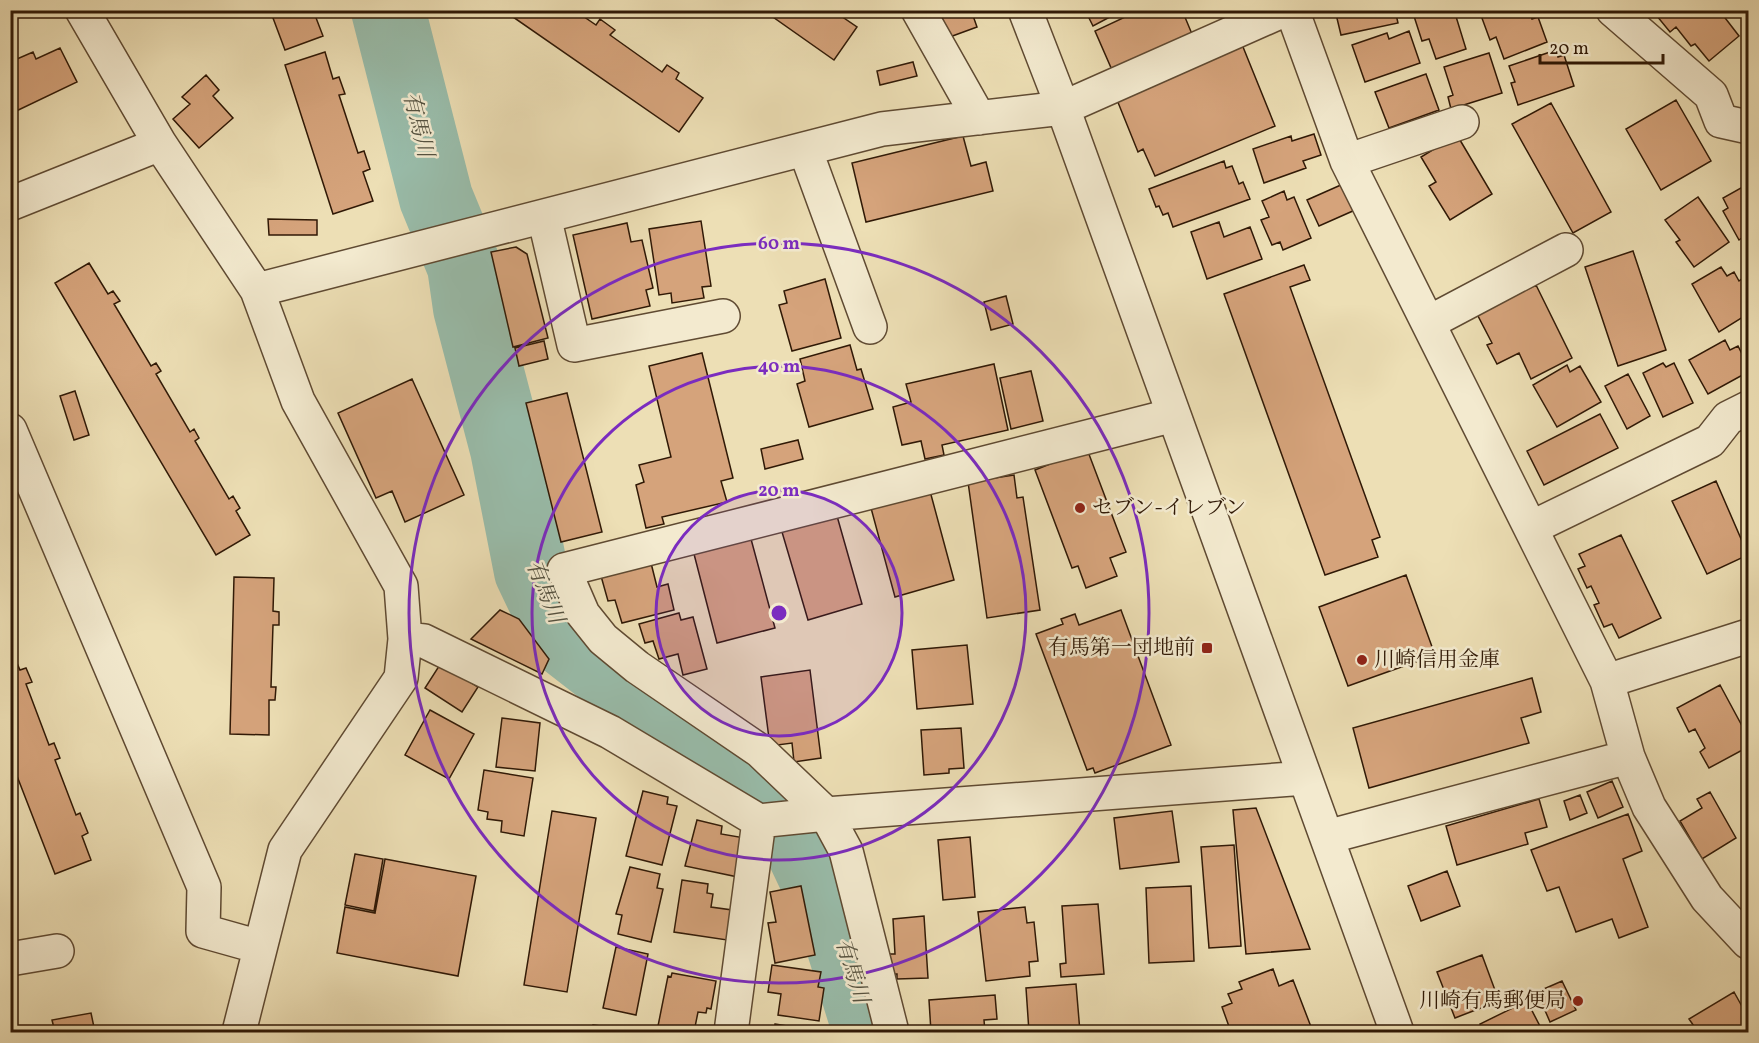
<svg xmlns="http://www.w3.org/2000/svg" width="1759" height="1043" font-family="Vollkorn,'Noto Serif JP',serif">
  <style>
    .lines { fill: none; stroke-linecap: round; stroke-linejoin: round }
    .river { stroke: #99bdab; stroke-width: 74 }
    .building { fill: #d5a37b; stroke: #301906; stroke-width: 1.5 }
    .minor-casing { stroke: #5f4a32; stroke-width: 36 }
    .minor { stroke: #f3eacf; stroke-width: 33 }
    .ring { fill: none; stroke: #7b2cbf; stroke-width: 3 }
    .poi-dot { fill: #8f2418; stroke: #f3eacf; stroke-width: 2 }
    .labels { text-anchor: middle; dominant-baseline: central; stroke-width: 5; stroke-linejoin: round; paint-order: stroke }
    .poi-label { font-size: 21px; fill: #301906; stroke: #f3eacf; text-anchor: start }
    .water-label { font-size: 22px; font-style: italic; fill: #555240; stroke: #f3eacf }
    .centre { fill: #7b2cbf; stroke: #f3eacf; stroke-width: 3 }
    .ring-label { font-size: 18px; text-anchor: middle; font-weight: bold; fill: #7b2cbf; stroke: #f3eacf; stroke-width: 5; stroke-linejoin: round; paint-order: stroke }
  </style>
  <rect width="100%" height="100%" fill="#eddfb5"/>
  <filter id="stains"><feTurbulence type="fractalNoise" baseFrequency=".00333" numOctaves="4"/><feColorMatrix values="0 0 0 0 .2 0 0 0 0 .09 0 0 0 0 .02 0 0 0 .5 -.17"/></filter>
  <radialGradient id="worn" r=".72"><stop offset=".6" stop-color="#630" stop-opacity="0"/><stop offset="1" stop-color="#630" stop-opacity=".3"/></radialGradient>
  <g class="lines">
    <path class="river" d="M388 10 436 198 464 266 470 308 507 449 531 571 563 638 772 801 797 838 834 916 870 1032"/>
  </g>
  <path class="building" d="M270 10H313L323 36 285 50Z
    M503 10H574L596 25 600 19 615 30 610 35 662 72 667 65 679 73 676 79 703 98 679 132Z
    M763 10H832L857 27 834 60Z
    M937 10H971L977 27 947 38Z
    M1085 10H1123L1093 26Z
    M1140 10H1182L1192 34 1112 70 1095 31Z
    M1335 10H1395L1398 23 1341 35Z
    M1412 10H1454L1466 49 1436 59 1429 39 1422 41Z
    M1479 10H1529L1532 19 1538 17 1547 42 1504 59 1496 37 1490 40Z
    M1652 10H1719L1739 36 1709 61 1695 44 1691 46 1676 27 1670 32Z
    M1409 31 1420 63 1365 82 1352 45 1387 33 1389 39Z
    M1241 42 1275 126 1155 176 1143 149 1138 152 1115 95Z
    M60 48 77 82 10 114V62L33 52 36 59Z
    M1556 50 1558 57 1564 55 1574 86 1518 105 1511 83 1515 82 1509 66Z
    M325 52 333 79 339 77 345 94 339 95 358 153 364 151 370 169 363 172 373 201 333 214 285 65Z
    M1489 53 1502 93 1451 109 1448 97 1453 95 1444 67Z
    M913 62 917 76 880 85 877 71Z
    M1426 74 1439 110 1389 128 1375 92Z
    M206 75 219 90 213 96 233 118 199 148 173 119 190 104 182 97Z
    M1676 100 1711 161 1661 190 1626 129Z
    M1551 103 1611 212 1573 233 1512 124Z
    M1314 134 1321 155 1303 161 1306 168 1264 183 1253 149 1291 136 1292 141Z
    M1457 135 1492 194 1450 220 1429 186 1436 182 1421 157Z
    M963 136 971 166 986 162 993 191 866 222 852 163Z
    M1224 161 1226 168 1232 166 1239 184 1243 182 1250 199 1173 227 1168 213 1163 215 1159 206 1156 207 1149 189Z
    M1343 184 1355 210 1319 226 1307 200Z
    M1748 184V240L1746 235 1739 240 1723 211 1728 208 1723 198Z
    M1284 191 1287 200 1294 197 1311 238 1283 250 1280 242 1272 245 1261 220 1269 217 1262 201Z
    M1698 197 1729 242 1694 267 1676 242 1680 240 1665 220Z
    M268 219 317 220V235H269Z
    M701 221 711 286 702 287 704 298 672 303 671 293 659 295 649 229Z
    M1219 222 1224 237 1250 227 1262 259 1207 279 1191 232Z
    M627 223 631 242 642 240 653 288 646 290 650 306 592 319 573 235Z
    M516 247 527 254 548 338 513 347 491 252Z
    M1633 251 1666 350 1618 366 1585 267Z
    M89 263 108 294 113 291 120 301 114 304 151 366 156 363 161 371 156 374 190 432 194 429 199 438 195 441 229 499 233 496 240 508 236 511 250 535 216 555 55 283Z
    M1304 265 1310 280 1290 287 1380 537 1372 540 1378 557 1325 575 1224 294Z
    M1721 267 1727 276 1734 272 1739 281 1743 278 1748 288V296L1745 298 1748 314 1719 332 1692 284Z
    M825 279 841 338 792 351 779 305 787 303 784 291Z
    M1536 285 1572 358 1531 379 1519 353 1497 364 1487 345 1492 343 1477 314Z
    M1006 296 1013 324 991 330 984 302Z
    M1725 340 1730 350 1738 346 1748 366V372L1708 394 1689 360Z
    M544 341 548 359 519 366 515 348Z
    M850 345 857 370 861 369 873 409 809 427 797 384 805 381 800 359Z
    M702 353 733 478 721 481 727 502 662 517 664 524 646 528 636 485 644 482 639 465 671 457 649 366Z
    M1663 363 1666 367 1674 363 1693 403 1663 417 1643 373Z
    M994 364 1008 430 942 445 944 455 925 459 921 441 902 445 893 407 911 402 906 384Z
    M1567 365 1570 372 1580 366 1601 402 1557 427 1533 385Z
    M1031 371 1043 421 1011 429 1000 378Z
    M1628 374 1650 416 1627 429 1605 386Z
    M412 379 464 495 405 522 392 491 376 498 338 413Z
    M75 391 89 435 74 440 60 396Z
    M567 393 602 532 561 542 526 403Z
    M1600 414 1618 448 1544 485 1527 451Z
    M798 440 803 459 765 469 761 449Z
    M1087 449 1126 552 1110 558 1117 576 1086 588 1078 566 1072 568 1035 470Z
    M1014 475 1017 498 1023 497 1040 610 987 618 968 482Z
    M1716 481 1748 555 1707 574 1672 501Z
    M930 491 954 580 895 597 871 508Z
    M837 516 862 604 808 620 782 532Z
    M1621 535 1661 618 1619 638 1612 624 1604 627 1594 605 1599 603 1591 586 1587 588 1578 569 1585 566 1579 554Z
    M751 539 775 628 717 643 694 554Z
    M651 563 657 587 668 584 674 610 622 623 615 600 608 601 601 576Z
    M1406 575 1435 655 1348 686 1319 607Z
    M234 577 274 578 273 611 279 612V625H273L271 687H276L275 700H269V735L230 734Z
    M500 610 519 619 549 659 542 674 471 639Z
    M1121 610 1171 745 1095 773 1093 768 1087 770 1036 634 1063 624 1061 619 1075 614 1079 625Z
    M679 613 681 620 693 617 707 669 683 675 678 654 659 659 653 641 645 643 639 624Z
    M967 645 973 704 917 709 912 650Z
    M10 647 20 670 26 668 32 682 26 684 49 745 54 743 60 758 55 760 76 815 80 813 88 833 82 836 91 860 55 874 10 758Z
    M441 663 478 687 462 712 425 688Z
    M810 670 821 758 794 762 792 743 770 746 761 677Z
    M1532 678 1541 712 1521 718 1529 743 1369 788 1353 728Z
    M1720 685 1748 737V747L1709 768 1700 752 1705 748 1695 729 1689 732 1677 708Z
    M430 710 474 734 449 779 405 755Z
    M502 718 540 723 535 771 496 767Z
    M961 728 964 768 949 769V773L924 775 921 730Z
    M484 770 533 778 524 836 501 832 502 821 487 819 488 812 478 810Z
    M1612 781 1623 807 1598 818 1587 792Z
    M643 791 668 797 667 804 677 806 662 865 626 856Z
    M1710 792 1736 838 1702 859 1680 821 1702 808 1697 799Z
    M1580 795 1587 813 1570 820 1564 801Z
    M1539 799 1547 827 1525 833 1528 844 1457 865 1446 826Z
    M1256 808 1310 949 1246 954 1233 810Z
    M552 811 596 818 567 992 524 985Z
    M1172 811 1179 862 1120 869 1114 818Z
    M1628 814 1642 851 1623 859 1648 927 1619 938 1612 919 1576 932 1559 887 1547 891 1531 850Z
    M697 820 722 826 721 834 745 838 738 877 685 866Z
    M970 837 975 897 943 900 938 840Z
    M1234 845 1241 946 1209 948 1201 847Z
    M355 854 383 859 374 911 345 905Z
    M385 859 476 876 458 976 337 953 345 907 375 913Z
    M630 867 660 874 657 888 663 889 651 942 618 934 622 915 616 914Z
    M1447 871 1460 906 1421 921 1408 886Z
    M682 880 708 884 707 893 713 894 711 907 732 910 727 940 674 932Z
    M801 886 815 955 775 963 768 923 776 922 770 892Z
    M1191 886 1194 961 1149 963 1146 888Z
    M1098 904 1104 974 1061 977 1060 964 1066 963 1062 906Z
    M1025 907 1027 923 1034 922 1038 961 1029 962 1030 976 986 981 978 912Z
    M924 916 928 978 897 979V974H887L886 954H895L893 919Z
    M616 947 648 954 636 1015 603 1008Z
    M1482 955 1499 1001 1455 1018 1437 972Z
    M772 965 821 972 818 987 824 988 819 1021 778 1015 781 994 768 992Z
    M1273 969 1279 986 1293 980 1313 1032H1231L1222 1007 1232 1003 1228 994 1242 989 1239 982Z
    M672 973 716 981 711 1009 707 1008 706 1013 698 1012 694 1032 658 1026 668 976 671 977Z
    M1562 981 1576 1010 1550 1022 1537 992Z
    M1076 984 1080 1032H1029L1026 988Z
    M1734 992 1744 1010 1748 1007V1032H1698L1689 1019Z
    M995 995 997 1019 984 1020 985 1032H931L929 1000Z
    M1527 1001 1543 1032H1484L1480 1024Z
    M91 1013 95 1032H55L52 1020Z
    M775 1024 824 1032H774Z
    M593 1025 648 1032H592Z"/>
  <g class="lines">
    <g class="minor-casing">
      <path id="minor" d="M82 10 160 144 257 290 298 401 401 586 405 639 401 678 285 850 239 1032
        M918 10 979 118
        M1025 10 1063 108 1397 1032
        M1292 10 1347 161 1607 681 1628 757 1649 807 1707 898 1748 942
        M1613 10 1711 95 1721 121 1748 127
        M805 149 870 327
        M1347 161 1462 122
        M10 204 160 144
        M544 216 574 345 723 316
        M257 290 882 129 1063 108 1284 10
        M1428 323 1566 250
        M10 430 204 887 203 931 260 947
        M1531 528 1710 441 1728 418 1748 408
        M405 639 424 641 610 732 759 821
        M1607 681 1748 636
        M1327 837 1628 757
        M10 959 57 951
        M731 1032 759 821 826 814 1305 778
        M892 1032 846 851 826 814 760 751 637 667 603 639 583 614 564 570 1174 415"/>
    </g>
    <use href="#minor" class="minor"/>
  </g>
  <circle cx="779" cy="613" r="123" fill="#7b2cbf" fill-opacity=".12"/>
  <g class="ring">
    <circle cx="779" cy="613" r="123"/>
    <circle cx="779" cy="613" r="247"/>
    <circle cx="779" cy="613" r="370"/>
  </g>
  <g class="poi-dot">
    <circle cx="1080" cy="508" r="6"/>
    <rect x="1201" y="642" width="12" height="12" rx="3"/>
    <circle cx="1362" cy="660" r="6"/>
    <circle cx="1578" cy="1001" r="6"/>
  </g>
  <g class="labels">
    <g class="poi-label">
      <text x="1092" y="508">セブン-イレブン</text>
      <text x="1195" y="648" text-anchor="end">有馬第一団地前</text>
      <text x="1374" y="660">川崎信用金庫</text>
      <text x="1566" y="1001" text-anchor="end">川崎有馬郵便局</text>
    </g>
    <g class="water-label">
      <text transform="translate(417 125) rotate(76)">有馬川</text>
      <text transform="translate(544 592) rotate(68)">有馬川</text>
      <text transform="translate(851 971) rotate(73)">有馬川</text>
    </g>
  </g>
  <circle cx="779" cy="613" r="9" class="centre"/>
  <g class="ring-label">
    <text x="779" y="249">60 m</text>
    <text x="779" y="372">40 m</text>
    <text x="779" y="496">20 m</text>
  </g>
  <rect width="1759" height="1043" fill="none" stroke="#eddfb5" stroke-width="36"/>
  <rect x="12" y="12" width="1735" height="1019" fill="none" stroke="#301906" stroke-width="3"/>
  <rect x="18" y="18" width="1723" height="1007" fill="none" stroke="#301906" stroke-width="1.5"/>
  <path d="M1540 54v9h123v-9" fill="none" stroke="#301906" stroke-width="3"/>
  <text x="1549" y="54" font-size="18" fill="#301906" stroke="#f3eacf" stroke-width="4.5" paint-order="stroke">20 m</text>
  <rect width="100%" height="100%" filter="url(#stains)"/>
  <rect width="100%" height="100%" fill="url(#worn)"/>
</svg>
